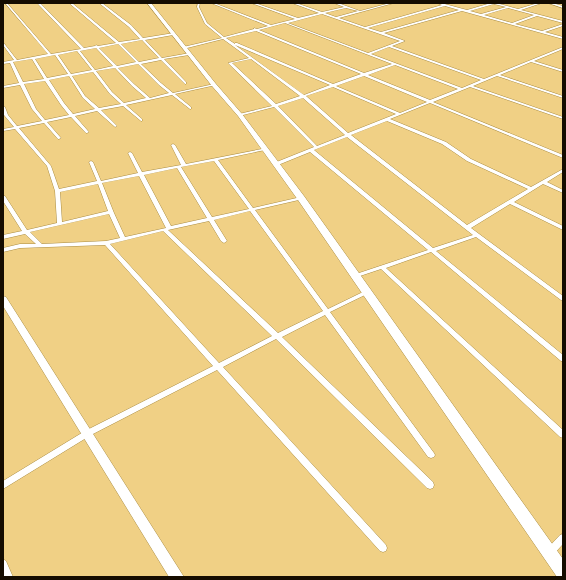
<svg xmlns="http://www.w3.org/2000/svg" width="566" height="580" font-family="'Varela Round',sans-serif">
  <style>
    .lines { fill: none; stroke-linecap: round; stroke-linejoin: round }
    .street-casing { stroke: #ab8d42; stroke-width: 1 }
    .secondary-casing { stroke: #ab8d42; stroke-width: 1 }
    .primary-casing { stroke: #ab8d42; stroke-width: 1 }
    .street { fill: #fff; fill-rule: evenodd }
    .secondary { fill: #fff; fill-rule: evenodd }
    .primary { fill: #fff; fill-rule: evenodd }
  </style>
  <rect width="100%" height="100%" fill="#f0d085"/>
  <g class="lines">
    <g class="street-casing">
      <path id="street" d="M5 3H7L51 54 81 49 37 3H40L84 48 95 46 96 45 98 46 116 43 69 3H72L119 42 140 39 129 27 99 3H102L131 25 143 38 174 33 173 35 145 40 162 58 190 53 191 54 189 55 164 59 186 82V84H185L161 60 141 64 161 83 173 93 214 84 216 85 175 94 191 107V109H190L172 95 126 105 142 119V121H141L123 106 101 110 117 126 115 127 97 111 75 116 88 131 89 132 87 133H86L71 117 47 122 61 138 59 139H58L44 123 19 128 51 166 59 189 97 181 89 162 91 161 93 162 101 181 138 173 128 153 130 152 132 153 142 172 181 165 171 145 173 144 175 145 186 164 267 148V150H265L218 160 253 208 301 197H303V199L255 210 328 309 365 291H369L370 292 369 293 330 312 434 453 435 455 434 457 431 458 428 457 325 315 282 337 433 482 434 485 433 488 430 489 427 488 276 339 223 367 386 545 387 548 386 551 383 552 380 551 217 370 91 435 3 489V481L85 431 213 366 105 245 20 248 3 252V248L20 244H36L25 234 3 239V235L22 231 3 201V196H5L27 230 57 223 55 191 47 166 15 129 3 131V129L14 127 4 115 3 106 5 107 8 115 17 126 42 121 32 109 20 85 3 88V86L19 83 10 63 3 64V62L14 60 3 45V42L17 60 48 54ZM142 40 159 58 139 62 121 44ZM118 44 136 62 117 66 99 48ZM96 48 113 66 95 70 80 51ZM77 51 92 70 71 74 58 55ZM55 55 68 74 47 78 35 59ZM32 59 44 79 23 82 13 62ZM138 64 159 85 169 93 150 98 134 84 118 68ZM115 68 132 86 146 98 124 103 112 92 96 71ZM93 72 110 94 121 104 99 108 85 96 72 76ZM69 76 83 98 95 109 73 114 64 103 49 80ZM45 81 61 105 69 115 45 120 36 109 24 84ZM214 161 249 209 212 217 181 167ZM177 168 207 218 171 226 144 175ZM139 176 166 228 125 237 114 213 102 183ZM98 184 108 211 62 222 60 192ZM250 211 323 311 278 333 168 230 209 221 221 241 224 243 227 241 214 220ZM109 214 120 238 106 241 42 244 30 232ZM163 231 272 336 219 363 110 244Z
        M198 3H200L199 7 207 23 224 37 254 29V28L257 29 268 26 211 3H214L271 25 295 19 251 3H255L298 18 319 13 292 3H296L322 12 344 7 334 3H338L360 11 390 3H394L339 18 365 27 442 5 437 3H441L467 10 491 3H496L518 9 538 3H542L521 10 563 21V23L537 16 515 24 542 31 563 24V26L545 32 563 37V39L462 11 384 33 405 41 392 46 484 79 563 47V49L534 61 563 70V72L531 62 500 75 563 96V98L497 76 473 86 563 117V119L470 87 433 102 563 155V158L430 103 390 119 446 142 471 159 531 187 563 169V172L547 182 563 190V193L543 184 514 202 563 226V230L510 204 471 228 563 296V301L561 300 476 237 436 251 563 355V361H561L431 252 386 268 563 430V438L560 437 381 269 357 277H353L352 276 353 275 428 250 310 152 278 165H274V163L314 147 274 107 239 116V114L272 106 228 63 249 58 223 39 183 49V47L222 38 205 24 197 7ZM494 4 506 7 481 14 470 11ZM445 6 459 10 381 32 368 28ZM346 8 358 11 336 17 325 13ZM508 8 534 15 512 23 484 15ZM322 14 400 41 368 53 288 23ZM285 23 392 64 364 73 259 30ZM256 31 361 74 333 84 237 43H235V44L226 38ZM235 45 330 85 304 95ZM389 47 481 80 462 88 371 54ZM251 59 300 96 276 104 232 63ZM395 65 458 89 430 100 368 75ZM364 76 427 102 400 113 336 86ZM333 87 396 114 348 133 306 96ZM303 98 345 135 317 146 278 106ZM387 121 442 144 467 161 528 189 467 225 351 135ZM347 137 473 235 433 248 314 150Z
        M548 3H552L563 6V8Z
        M563 534V544L552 556 549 557 546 556 544 553 546 550 560 535Z
        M3 559 6 561 13 577H3Z"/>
    </g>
    <g class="secondary-casing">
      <path id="secondary" d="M3 296 6 297 184 577H169L3 306Z"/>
    </g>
    <g class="primary-casing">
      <path id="primary" d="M147 3H151L216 84 242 114 304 196 563 559V577H557L298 200 238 116 212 86Z"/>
    </g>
    <use href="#street" class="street"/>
    <use href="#secondary" class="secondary"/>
    <use href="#primary" class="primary"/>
  </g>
  <rect width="566" height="580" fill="none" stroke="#150c00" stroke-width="8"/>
</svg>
